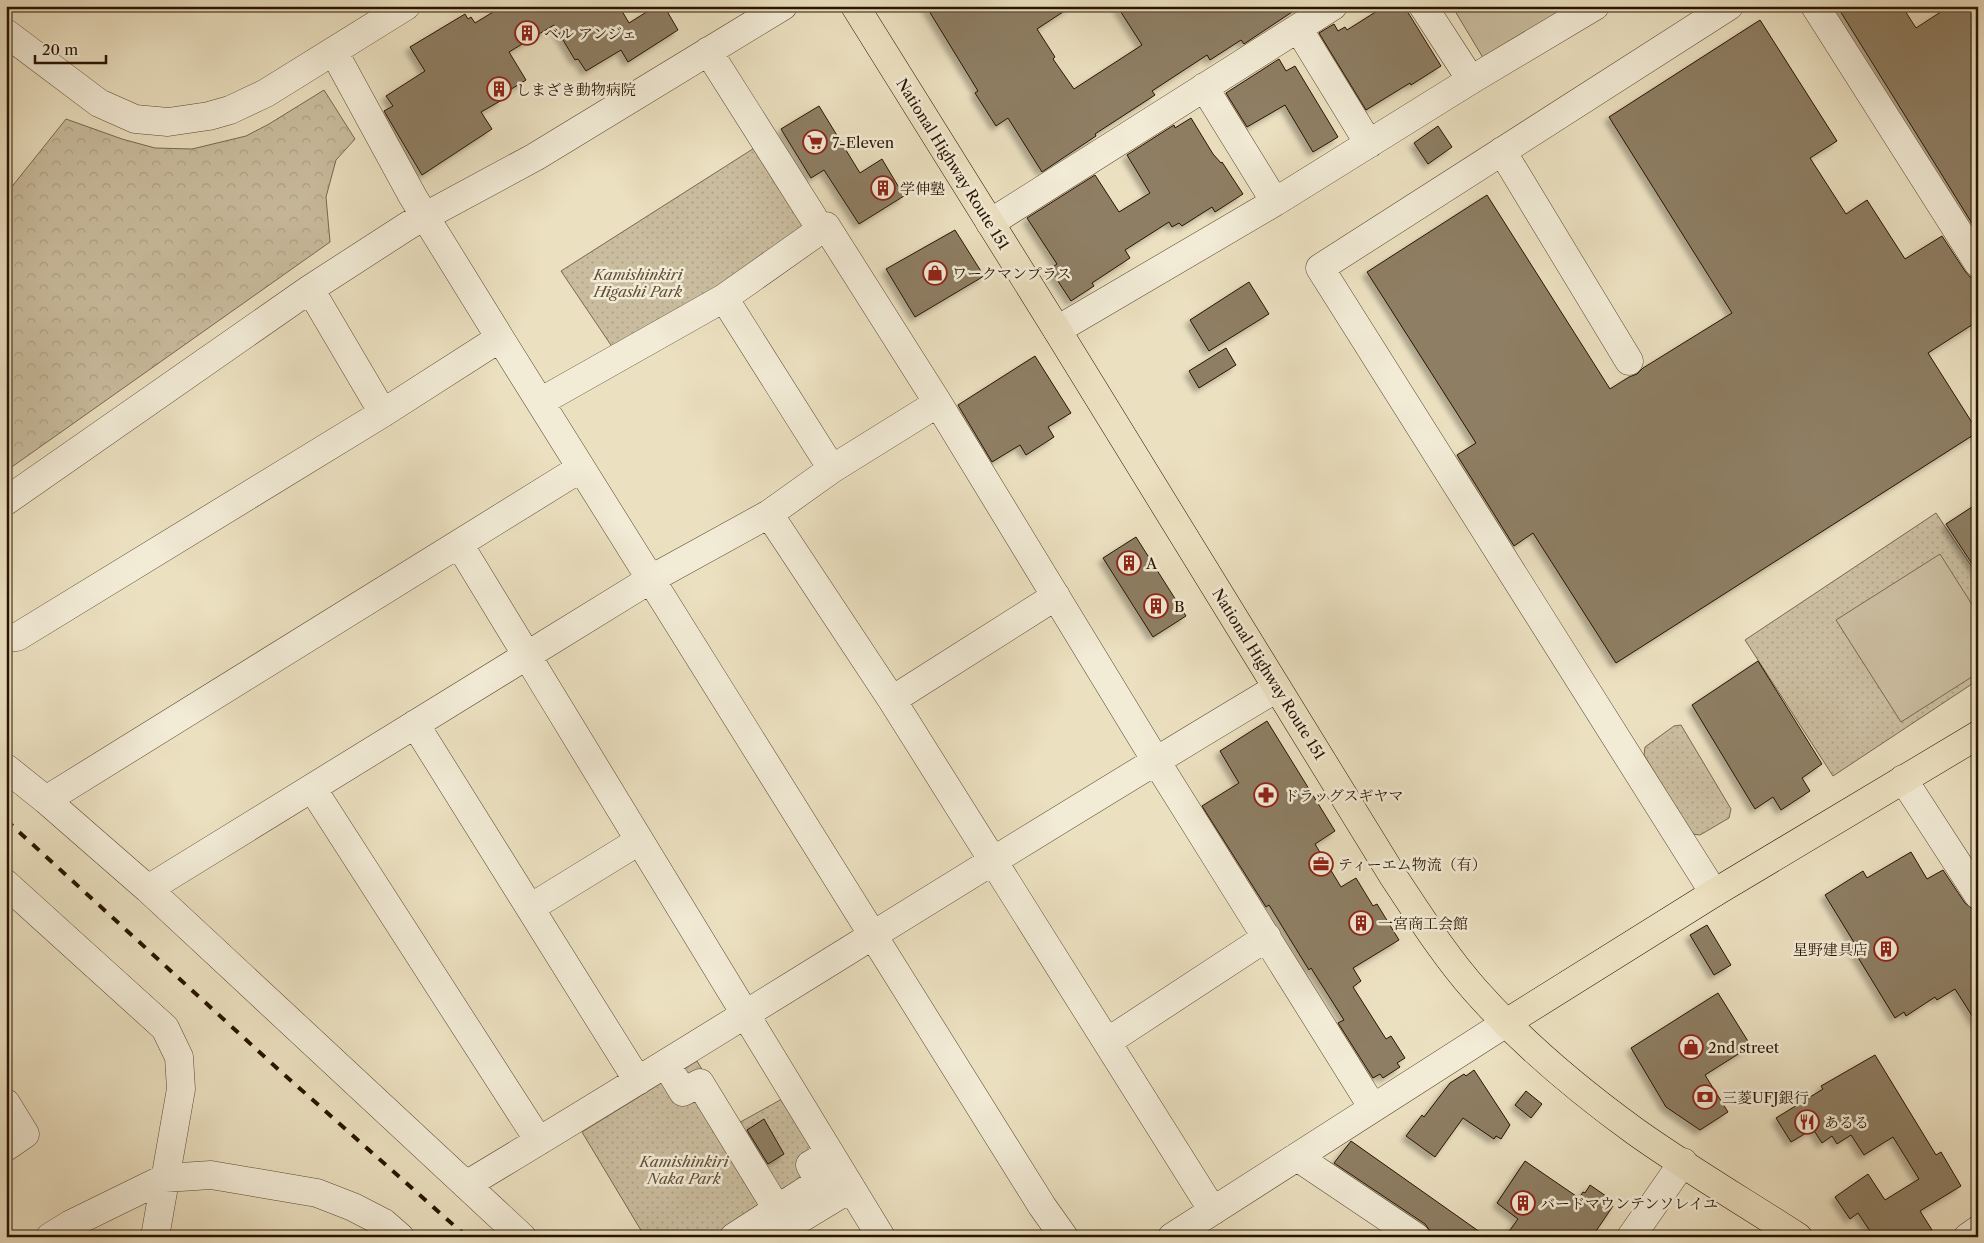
<svg xmlns="http://www.w3.org/2000/svg" width="1984" height="1243" font-family="'Libre Caslon Text','Noto Serif JP',serif">
  <style>
    .grass { fill: url(#grass-dots); stroke: #7a6850 }
    .forest { fill: url(#forest-crowns); stroke: #7a6850 }
    .pitch { fill: #cabd9f; stroke: #7a6850 }
    .building { fill: #8e7e64; stroke: #291400; filter: url(#shadow) }
    .lines { fill: none; stroke-linecap: round; stroke-linejoin: round }
    .minor-casing { stroke: #5a4730; stroke-width: 29 }
    .major-casing { stroke: #291400; stroke-width: 29 }
    .highway-casing { stroke: #291400; stroke-width: 29 }
    .minor { stroke: #f2ebd6; stroke-width: 28 }
    .major { stroke: #ebe0c0; stroke-width: 28 }
    .highway { stroke: #ebe0c0; stroke-width: 28 }
    .rail { stroke: #291400; stroke-width: 4; stroke-dasharray: 9 9; stroke-linecap: butt }
    .labels { text-anchor: middle; dominant-baseline: central; stroke-width: 5; stroke-linejoin: round; paint-order: stroke }
    .poi-label { font-size: 15px; fill: #291400; stroke: #f2ebd6; text-anchor: start }
    .street-label { font-size: 15px; fill: #291400; stroke: #f2ebd6 }
    .park-label { font-size: 15px; font-style: italic; fill: #614f38; stroke: #f2ebd6 }
  </style>
  <defs>
    <pattern id="grass-dots" width="8" height="8" patternUnits="userSpaceOnUse" patternTransform="scale(1.25)"><rect width="8" height="8" fill="#cabd9f"/><path d="M2 2h.1M6 6h.1" fill="none" stroke="#aea287" stroke-width="1.8" stroke-linecap="round"/></pattern>
    <pattern id="forest-crowns" width="20" height="18" patternUnits="userSpaceOnUse" patternTransform="scale(1.25)"><rect width="20" height="18" fill="#cabd9f"/><path d="M2 6a3 3 0 1 1 6 0M12 15a3 3 0 1 1 6 0" fill="none" stroke="#aea287"/></pattern>
    <filter id="shadow"><feDropShadow dx="-4.5" dy="4.5" stdDeviation="2.5" flood-color="#0004"/></filter>
  </defs>
  <rect width="100%" height="100%" fill="#ebe0c0"/>
  <filter id="stains"><feTurbulence type="fractalNoise" baseFrequency=".004" numOctaves="4"/><feColorMatrix values="0 0 0 0 .2 0 0 0 0 .09 0 0 0 0 .02 0 0 0 .5 -.17"/></filter>
  <radialGradient id="worn" r=".72"><stop offset=".6" stop-color="#630" stop-opacity="0"/><stop offset="1" stop-color="#630" stop-opacity=".3"/></radialGradient>
  <path class="grass" d="M759 145 810 231 619 357 561 271Z
    M1936 513 1978 576V680L1833 776 1745 640Z
    M1681 725 1731 809 1729 818 1700 835 1692 834 1644 755 1645 747 1674 726Z
    M697 1061 735 1125 782 1099 834 1185 753 1237H645L582 1132Z"/>
  <path class="forest" d="M324 90 355 139 336 160 326 197 330 242 6 471V194L66 119 122 139 155 148 192 149 246 136 269 124Z"/>
  <path class="pitch" d="M1452 6H1576L1485 61Z
    M1940 554 1978 614V673L1901 722 1836 620Z"/>
  <path class="building" d="M503 6H619L629 23 656 6H664L678 30 628 62 621 50 586 71 578 59 575 60 554 25 509 52 526 80 500 96 502 100 481 112 492 129 422 175 384 111 393 106 386 96 425 71 410 47 465 14 468 19 471 17 475 23Z
    M926 6H1072L1037 29 1055 57 1053 59 1074 89 1142 45 1117 6H1301L1244 44 1241 40 1210 60 1207 55 1152 91 1155 95 1095 134 1096 136 1042 172 1008 118 996 126 975 93 978 91Z
    M1385 6H1404L1441 66 1411 85 1410 83 1366 110 1319 33 1334 24 1338 31 1345 27 1347 30Z
    M1837 6H1902L1916 28 1950 6H1978V233Z
    M1760 20 1837 141 1810 158 1846 214 1867 200 1905 259 1942 236 1965 271 1970 277 1978 278V321L1928 353 1978 432 1616 663 1533 533 1514 546 1457 455 1476 443 1367 272 1487 195 1610 389 1629 377 1637 374 1643 368 1732 313 1609 117Z
    M1279 59 1286 71 1295 66 1338 137 1313 152 1285 105 1247 127 1226 93Z
    M819 106 860 173 882 159 904 196 859 224 824 170 811 178 781 129Z
    M1191 118 1213 154 1221 163 1222 162 1243 194 1215 212 1212 207 1182 226 1179 223 1172 227 1169 222 1125 250 1130 258 1092 283 1094 286 1071 301 1050 269 1057 264 1027 218 1095 175 1119 212 1150 193 1127 155 1174 125 1175 128Z
    M1438 126 1452 147 1428 164 1414 143Z
    M955 230 984 276 915 317 886 269Z
    M1249 282 1269 314 1209 351 1190 320Z
    M1226 348 1236 365 1199 388 1189 371Z
    M1035 356 1071 413 1048 427 1054 437 1026 455 1020 445 992 462 958 405Z
    M1978 503V573L1946 524Z
    M1136 537 1186 616 1153 637 1103 558Z
    M1758 661 1822 764 1802 778 1810 791 1781 810 1773 797 1755 809 1692 705Z
    M1267 721 1335 831 1315 844 1341 887 1356 878 1373 906 1377 904 1399 940 1353 968 1361 981 1353 987 1386 1039 1391 1036 1405 1058 1397 1063 1400 1067 1383 1078 1380 1074 1373 1078 1338 1023 1344 1020 1311 968 1309 970 1269 905 1266 907 1202 806 1239 783 1220 751Z
    M1911 852 1927 879 1943 870 1965 903 1974 910 1978 916V1025L1955 989 1937 1000 1935 997 1906 1016 1904 1012 1895 1018 1851 946 1855 944 1825 895 1863 871 1867 878Z
    M1707 925 1731 965 1714 975 1690 935Z
    M1718 993 1751 1046 1705 1075 1728 1112 1700 1130 1666 1107 1631 1048Z
    M1875 1055 1936 1155 1941 1152 1961 1186 1920 1211 1932 1230 1921 1237H1874L1858 1213 1850 1219 1835 1197 1868 1174 1885 1200 1919 1179 1893 1137 1864 1155 1851 1135 1837 1144 1832 1136 1822 1143 1813 1129 1791 1142 1776 1118 1823 1089 1821 1086Z
    M1474 1070 1510 1125 1501 1139 1496 1136 1494 1139 1463 1118 1435 1157 1406 1136 1422 1115 1424 1117 1450 1083 1464 1074 1466 1076Z
    M1526 1091 1542 1104 1531 1118 1515 1105Z
    M764 1119 784 1154 768 1164 747 1130Z
    M1351 1141 1487 1237H1439L1430 1231 1425 1224 1334 1163Z
    M1525 1161 1579 1198 1583 1192 1585 1193 1590 1185 1606 1196 1603 1199 1613 1206 1592 1237H1505L1518 1219 1497 1203Z"/>
  <g class="lines">
    <g class="minor-casing">
      <path id="minor" d="M1423 6 1471 80
        M1815 6 1978 263
        M1298 28 1369 144
        M6 33 99 103 135 119 168 122 209 116 230 110 266 93 406 6
        M708 51 813 217
        M334 52 413 197 500 338 1042 1206 1064 1237
        M1204 87 1275 202
        M1502 151 1629 361
        M990 223 1333 6
        M310 289 383 413
        M724 298 832 469
        M1057 330 1275 202 1471 80 1595 6
        M540 402 724 298 826 226 938 403 1156 761 1373 1108
        M6 501 310 289 409 225 535 157 783 6
        M769 514 892 700 1213 1211
        M459 544 881 1237
        M6 637H17L383 413 500 338
        M892 700 1056 596
        M415 724 638 1081
        M6 768 46 800 148 889 522 1237
        M1903 779 1978 895
        M312 788 539 1141
        M46 800 581 468
        M6 884 165 1028 179 1057 181 1089 155 1237
        M148 889 651 579 769 514 832 469 938 403
        M1714 893 1320 268 1729 6
        M530 908 639 841
        M1107 1042 1267 937
        M666 1064 683 1092 700 1083 777 1209
        M6 1103 25 1134 6 1147
        M1297 1157 1416 1237
        M466 1185C738 1022 1005 850 1277 688
        M50 1237 71 1224 165 1178 211 1175 317 1193 353 1207 384 1223 400 1237
        M734 1237 819 1182 810 1165 830 1153
        M770 1237 851 1188
        M1172 1237 1506 1023
        M1631 1237 1683 1162
        M1968 1237 1978 1230"/>
    </g>
    <g class="major-casing">
      <path id="major" d="M1506 1023 1714 893 1978 735"/>
    </g>
    <g class="highway-casing">
      <path id="highway" d="M855 6 1057 330 1393 876C1419 915 1444 955 1475 990 1522 1043 1578 1090 1636 1132 1688 1169 1744 1202 1798 1237"/>
    </g>
    <use href="#minor" class="minor"/>
    <use href="#major" class="major"/>
    <use href="#highway" class="highway"/>
    <path class="rail" d="M6 820 279 1070 467 1237"/>
  </g>
  <defs>
    <g id="building-ring" transform="scale(1.25)"><circle r="9.5" fill="#f2ebd6" stroke="#8f2418" stroke-width="1.5"/><path d="M-4-6H4V6H1V3H-1V6H-4ZM-2.5-4.3h1.7v1.8h-1.7ZM.8-4.3h1.7v1.8H.8ZM-2.5-1h1.7V.8h-1.7ZM.8-1h1.7V.8H.8Z" fill="#8f2418"/></g>
    <g id="supermarket-ring" transform="scale(1.25)"><circle r="9.5" fill="#f2ebd6" stroke="#8f2418" stroke-width="1.5"/><path d="M-6-5.5h2.5l.6 2H6L4.5 2H-2.5L-4.4-4H-6ZM-1.5 3.2a1.3 1.3 0 1 0 .1 0ZM3 3.2a1.3 1.3 0 1 0 .1 0Z" fill="#8f2418"/></g>
    <g id="shop-ring" transform="scale(1.25)"><circle r="9.5" fill="#f2ebd6" stroke="#8f2418" stroke-width="1.5"/><path d="M-5-2.5h2.3a2.7 3.5 0 0 1 5.4 0H5L5.5 6h-11ZM-1.5-2.5h3a1.5 2.3 0 0 0-3 0Z" fill="#8f2418"/></g>
    <g id="pharmacy-ring" transform="scale(1.25)"><circle r="9.5" fill="#f2ebd6" stroke="#8f2418" stroke-width="1.5"/><path d="M-2-6h4v4h4v4h-4v4h-4v-4h-4v-4h4Z" fill="#8f2418"/></g>
    <g id="office-ring" transform="scale(1.25)"><circle r="9.5" fill="#f2ebd6" stroke="#8f2418" stroke-width="1.5"/><path d="M-6-3h4V-5.5h4V-3h4V5H-6ZM-1-4.5V-3h2v-1.5ZM-6 0V1H6V0Z" fill="#8f2418"/></g>
    <g id="bank-ring" transform="scale(1.25)"><circle r="9.5" fill="#f2ebd6" stroke="#8f2418" stroke-width="1.5"/><path d="M-6-4H6V4H-6ZM0-2.3a2.3 2.3 0 1 0 0 4.6a2.3 2.3 0 1 0 0-4.6Z" fill="#8f2418"/></g>
    <g id="restaurant-ring" transform="scale(1.25)"><circle r="9.5" fill="#f2ebd6" stroke="#8f2418" stroke-width="1.5"/><path d="M-5-6h1v4h1v-4h1v4h1v-4h1v5L-1.5 .5V6h-2V.5L-5-1ZM5-6V6H3V1.5H1.5Q1.5-4 5-6Z" fill="#8f2418"/></g>
  </defs>
  <g fill-rule="evenodd">
    <use href="#building-ring" x="527" y="33"/>
    <use href="#building-ring" x="499" y="89"/>
    <use href="#supermarket-ring" x="815" y="142"/>
    <use href="#building-ring" x="883" y="188"/>
    <use href="#shop-ring" x="935" y="273"/>
    <use href="#building-ring" x="1129" y="563"/>
    <use href="#building-ring" x="1156" y="606"/>
    <use href="#pharmacy-ring" x="1266" y="795"/>
    <use href="#office-ring" x="1321" y="864"/>
    <use href="#building-ring" x="1361" y="923"/>
    <use href="#building-ring" x="1886" y="949"/>
    <use href="#shop-ring" x="1691" y="1047"/>
    <use href="#bank-ring" x="1705" y="1097"/>
    <use href="#restaurant-ring" x="1807" y="1122"/>
    <use href="#building-ring" x="1523" y="1203"/>
  </g>
  <g class="labels">
    <g class="poi-label">
      <text x="544" y="33">ベル アンジェ</text>
      <text x="516" y="89">しまざき動物病院</text>
      <text x="832" y="142">7-Eleven</text>
      <text x="900" y="188">学伸塾</text>
      <text x="952" y="273">ワークマンプラス</text>
      <text x="1146" y="563">A</text>
      <text x="1174" y="606">B</text>
      <text x="1284" y="795">ドラッグスギヤマ</text>
      <text x="1338" y="864">ティーエム物流（有）</text>
      <text x="1378" y="923">一宮商工会館</text>
      <text x="1868" y="949" text-anchor="end">星野建具店</text>
      <text x="1708" y="1047">2nd street</text>
      <text x="1722" y="1097">三菱UFJ銀行</text>
      <text x="1824" y="1122">あるる</text>
      <text x="1540" y="1203">バードマウンテンソレイユ</text>
    </g>
    <g class="street-label">
      <text transform="translate(953 164) rotate(58)">National Highway Route 151</text>
      <text transform="translate(1269 674) rotate(58)">National Highway Route 151</text>
    </g>
    <g class="park-label">
      <text x="638" y="274">Kamishinkiri<tspan x="638" dy="17">Higashi Park</tspan></text>
      <text x="684" y="1161">Kamishinkiri<tspan x="684" dy="17">Naka Park</tspan></text>
    </g>
  </g>
  <rect width="1984" height="1243" fill="none" stroke="#ebe0c0" stroke-width="25"/>
  <rect x="8" y="8" width="1969" height="1228" fill="none" stroke="#291400" stroke-width="2.5"/>
  <rect x="12" y="12" width="1959" height="1218" fill="none" stroke="#291400"/>
  <path d="M35 55v8h71v-8" fill="none" stroke="#291400" stroke-width="2.5"/>
  <text x="42" y="55" font-size="15" fill="#291400" stroke="#f2ebd6" stroke-width="4" paint-order="stroke">20 m</text>
  <rect width="100%" height="100%" filter="url(#stains)"/>
  <rect width="100%" height="100%" fill="url(#worn)"/>
</svg>
